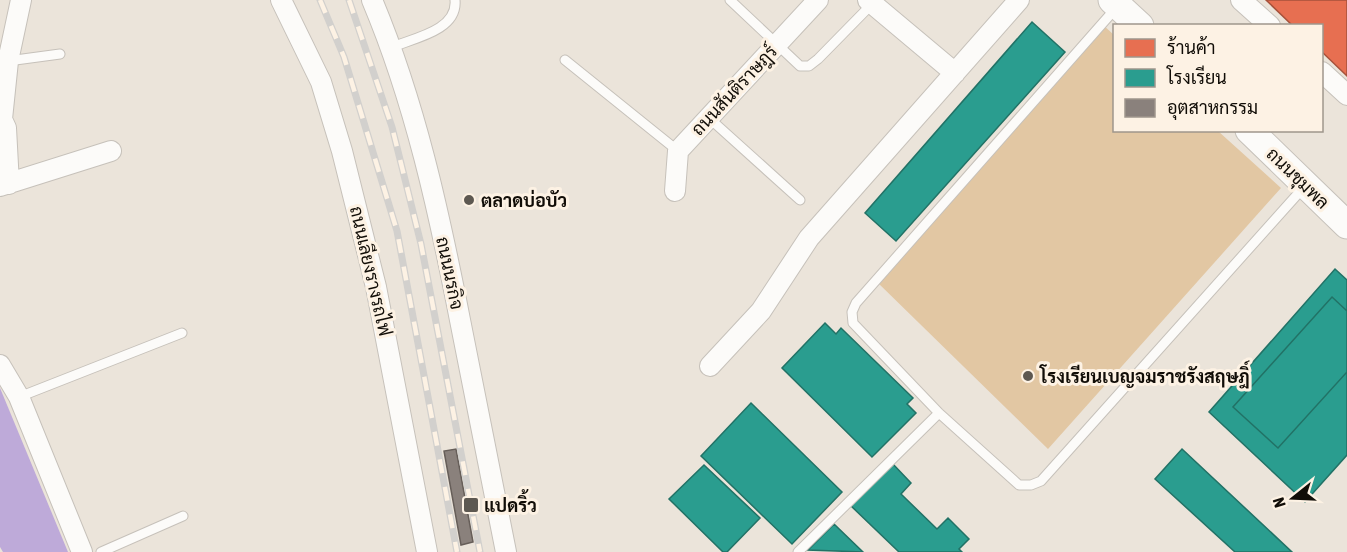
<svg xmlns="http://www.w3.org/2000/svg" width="1347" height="552" font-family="'Asap Condensed',Sarabun,sans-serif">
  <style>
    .green { fill: #e2c7a3 }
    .water { fill: #beaad9 }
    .shops { fill: #e76f51; stroke: #a7523b; stroke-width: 1.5 }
    .schools { fill: #2a9d8f; stroke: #227266; stroke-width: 1.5 }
    .industry { fill: #8a817c; stroke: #665e59; stroke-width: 1.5 }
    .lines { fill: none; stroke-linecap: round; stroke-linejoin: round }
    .service-casing { stroke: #c6c1ba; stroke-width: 11 }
    .minor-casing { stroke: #c6c1ba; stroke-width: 22 }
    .secondary-casing { stroke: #c6c1ba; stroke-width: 29 }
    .service { stroke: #fcfbf9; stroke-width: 9 }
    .minor { stroke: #fcfbf9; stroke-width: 20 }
    .secondary { stroke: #fcfbf9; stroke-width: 27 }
    .rail-casing { stroke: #d2d0cd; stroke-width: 7 }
    .rail { stroke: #fdf2e4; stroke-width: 4.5; stroke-dasharray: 14; stroke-linecap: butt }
    .poi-dot { fill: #5d5851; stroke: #fdf2e4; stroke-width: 2 }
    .labels { text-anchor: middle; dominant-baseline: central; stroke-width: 6; stroke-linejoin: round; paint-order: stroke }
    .street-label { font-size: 18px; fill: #110d07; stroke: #fdf2e4 }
    .poi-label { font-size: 18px; font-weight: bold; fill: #110d07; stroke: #fdf2e4; text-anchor: start }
  </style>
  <rect width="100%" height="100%" fill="#ebe4da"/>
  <path class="green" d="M1102 24 1114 35V130L1218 131 1281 188 1048 449 876 281Z"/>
  <path class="water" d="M0 388 68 552H3L0 547Z"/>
  <path class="shops" d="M1266 0H1347V76L1322 52V26H1293Z"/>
  <path class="schools" d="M1032 22 1065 52 896 241 865 213Z
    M1335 269 1347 280V455L1305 502 1209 412Z
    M1332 297 1347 311V372L1278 448 1233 407Z
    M825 323 836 334 841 328 913 398 907 404 916 413 872 457 782 368Z
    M751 403 842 492 792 544 701 456Z
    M1182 449 1292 552H1235L1155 479Z
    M892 463 911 483 901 494 937 529 948 518 969 539 959 549 962 552H899L850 505Z
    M704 465 760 518 727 552H723L669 499Z
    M834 524 863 552 808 550Z"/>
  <path class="industry" d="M456 449 473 542 461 545 444 451Z"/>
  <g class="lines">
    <g class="service-casing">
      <path id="service" d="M730 0 800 66H809L818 59 872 4
        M1116 8 856 303 852 312 853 323 939 413 1019 485H1031L1041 481 1304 187
        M392 47C415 38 458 30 455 0
        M565 60 678 151
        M8 61 60 54
        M709 118 800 200
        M19 397 182 333
        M101 552 183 516
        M798 552 939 413"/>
    </g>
    <g class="minor-casing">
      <path id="minor" d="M281 0 321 82 342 151 376 287 427 552
        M372 0C415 102 439 212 460 320 475 397 491 475 506 552
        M868 0 955 73
        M1241 0 1270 26
        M1322 72 1347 95
        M0 115 6 128 9 184
        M2 119 8 61 21 0
        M0 186 111 151
        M675 191 678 151 818 0
        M0 365 19 397 82 552
        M710 366 761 311 809 238 1019 0"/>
    </g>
    <g class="secondary-casing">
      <path id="secondary" d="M1112 0 1140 26
        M1249 130 1347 225"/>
    </g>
    <use href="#service" class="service"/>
    <use href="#minor" class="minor"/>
    <use href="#secondary" class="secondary"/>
    <g class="rail-casing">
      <path id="rail" d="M320 0 344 57 397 231 457 552
        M349 0 392 127 421 244 480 552"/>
    </g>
    <use href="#rail" class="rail"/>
  </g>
  <g class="poi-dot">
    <circle cx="469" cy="200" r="6"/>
    <circle cx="1028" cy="376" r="6"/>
    <rect x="463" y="497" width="16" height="16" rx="3"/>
  </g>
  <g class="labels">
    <g class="street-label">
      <text transform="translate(734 90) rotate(-47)">ถนนสันติราษฎร์</text>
      <text transform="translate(1298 178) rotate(44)">ถนนชุมพล</text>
      <text transform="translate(371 271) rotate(77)">ถนนเลียงรางรถไฟ</text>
      <text transform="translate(450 273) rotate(78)">ถนนนรกิจ</text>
    </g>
    <g class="poi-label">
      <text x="481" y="200">ตลาดบ่อบัว</text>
      <text x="1040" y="376">โรงเรียนเบญจมราชรังสฤษฎิ์</text>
      <text x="484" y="505">แปดริ้ว</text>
    </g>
  </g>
  <rect x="1113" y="24" width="210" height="108" fill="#fdf2e4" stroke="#9f968c" stroke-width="1.5"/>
  <rect x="1125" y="39" width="30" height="18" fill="#e76f51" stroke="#9f968c" stroke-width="1.5"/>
  <text x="1167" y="54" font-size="18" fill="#110d07">ร้านค้า</text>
  <rect x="1125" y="69" width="30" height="18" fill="#2a9d8f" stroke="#9f968c" stroke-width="1.5"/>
  <text x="1167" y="84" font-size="18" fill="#110d07">โรงเรียน</text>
  <rect x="1125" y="99" width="30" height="18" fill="#8a817c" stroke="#9f968c" stroke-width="1.5"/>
  <text x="1167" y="114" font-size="18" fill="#110d07">อุตสาหกรรม</text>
  <g transform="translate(1293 498) rotate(252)" stroke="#fdf2e4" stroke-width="4.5" paint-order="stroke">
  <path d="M0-4.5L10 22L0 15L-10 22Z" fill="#110d07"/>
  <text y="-9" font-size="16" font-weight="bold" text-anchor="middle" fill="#110d07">N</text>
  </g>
</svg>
